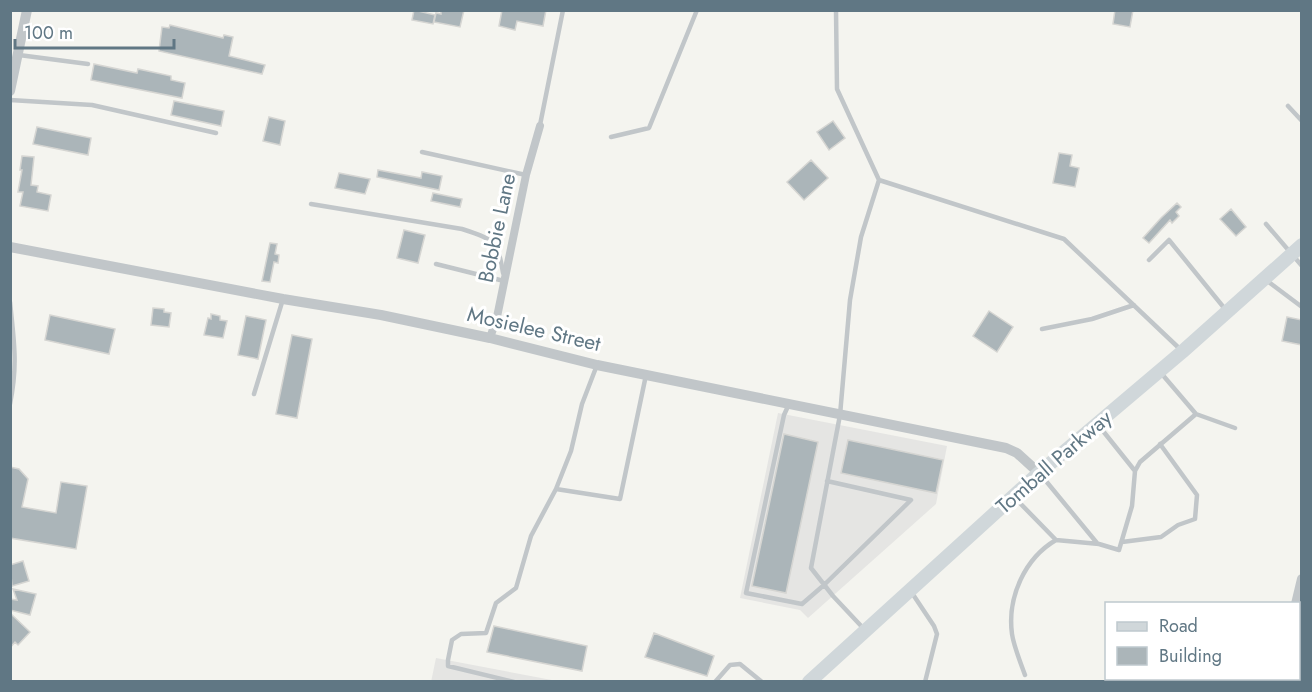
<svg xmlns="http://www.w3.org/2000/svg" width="1312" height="692" font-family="Jost,sans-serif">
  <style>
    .built { fill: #e5e5e3 }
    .building { fill: #abb5b9; stroke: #d5d5d2; stroke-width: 1.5 }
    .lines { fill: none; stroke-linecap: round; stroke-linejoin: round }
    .service { stroke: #c1c6c9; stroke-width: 4.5 }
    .minor { stroke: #c1c6c9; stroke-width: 8 }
    .tertiary { stroke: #c1c6c9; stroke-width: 10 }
    .primary { stroke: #d0d7da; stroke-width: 14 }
    .labels { text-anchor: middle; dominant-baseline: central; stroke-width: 6; stroke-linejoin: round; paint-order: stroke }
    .street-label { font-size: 21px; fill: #607784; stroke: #fff }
  </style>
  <rect width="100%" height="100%" fill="#f4f4ef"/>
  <path class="built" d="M778 413 947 446 936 504 808 618 800 610 740 598Z
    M436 658 557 681 431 682Z"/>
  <path class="building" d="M414 10 435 15 433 24 412 20Z
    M441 10H464L460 27 434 22 436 13 441 14Z
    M502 10H546L543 26 517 21 515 30 499 26Z
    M1115 10H1133L1130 27 1113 24Z
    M170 25 223 38 224 35 233 37 229 56 265 65 262 74 159 51 162 27 169 28Z
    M94 64 137 73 138 69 171 76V80L185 83 182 98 91 80Z
    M174 101 224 111 221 126 171 115Z
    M269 117 285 121 280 145 263 141Z
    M833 121 845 138 829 150 817 132Z
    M37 127 91 138 88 155 33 144Z
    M1059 153 1072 155 1070 166 1079 168 1075 187 1053 183Z
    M22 156 34 157 31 185 38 186 37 192 51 195 48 211 20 206 23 192H18L22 170H20Z
    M811 160 828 178 804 200 787 182Z
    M378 170 421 178 422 172 442 176 439 190 377 177Z
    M339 173 370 179 365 194 335 188Z
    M433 193 462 199 460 207 431 201Z
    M1177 203 1181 207 1176 212 1179 216 1172 223 1170 220 1149 243 1143 238 1161 218Z
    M1231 209 1246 227 1236 236 1220 219Z
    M404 230 425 235 418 263 397 258Z
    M270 243 277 244 275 254 279 255 278 263 274 262 270 282 262 281Z
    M153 308 164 309V312L171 313 169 327 151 325Z
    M989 311 1013 327 997 352 973 336Z
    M211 314 220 316V320L227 321 223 338 204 335 208 318 211 319Z
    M50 315 115 329 109 354 45 340Z
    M246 316 266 320 258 359 238 355Z
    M1287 317 1302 320V345L1282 341Z
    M292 335 312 339 297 418 276 414Z
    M784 434 818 442 786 593 752 586Z
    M848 440 943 460 936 493 841 473Z
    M10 467 19 469 28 479 22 507 56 513 61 482 87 486 76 549 10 538Z
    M23 561 29 581 12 586 10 565Z
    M13 589 36 594 30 615 10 610V599L17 600Z
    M10 613 30 632 18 645 15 642 10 648Z
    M494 626 587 646 582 671 487 652Z
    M654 633 714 656 707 676 645 657Z"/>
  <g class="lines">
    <path class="service" d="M836 10 837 89 879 180 1064 239 1181 350
      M19 55 88 64
      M10 100 92 105 216 133
      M1288 106 1302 121
      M540 125 563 10
      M611 137 649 128 697 10
      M422 152 526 175
      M311 204 462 229C493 239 498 241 503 273
      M1266 224 1302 266
      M1149 260 1169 240 1225 309
      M436 264 504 281
      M1266 280 1302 307
      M10 302C14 341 18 365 10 404
      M1042 329 1092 319 1134 305
      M254 394 283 299
      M789 404 784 415 746 593 802 604 824 585 911 500 827 481
      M1196 414 1235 428
      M1099 426 1135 471
      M1041 475 1097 543
      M556 489 620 499 646 375
      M1015 498 1056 540 1099 544 1119 550 1132 506 1135 471 1140 462 1196 414 1161 373
      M1122 542 1161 537 1178 525 1195 519 1197 495 1160 444
      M912 593 934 626 937 634 925 682
      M864 629 833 596 811 568 840 415 850 300 861 237 879 180
      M1025 675C1020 661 1014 647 1012 634 1007 597 1025 558 1056 540
      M514 682 448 666V660L452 640 461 634 486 633 496 603 516 588 531 536 556 489 571 451 582 404 597 365
      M715 682 730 665 740 664 762 682"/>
    <path class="minor" d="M490 338 497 317 526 175 540 126"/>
    <path class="tertiary" d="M10 91 27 10
      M10 247 283 299 381 315 490 338 597 365 1006 448 1017 453 1039 473
      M1296 604 1302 579
      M1280 682V678"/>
    <path class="primary" d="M809 682 1039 473 1182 352 1302 245"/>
  </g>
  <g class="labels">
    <g class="street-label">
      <text transform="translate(497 228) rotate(-78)">Bobbie Lane</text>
      <text transform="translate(534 329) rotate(13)">Mosielee Street</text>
      <text transform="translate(1054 462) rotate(-41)">Tomball Parkway</text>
    </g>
  </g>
  <rect width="1312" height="692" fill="none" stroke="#607784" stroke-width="24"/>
  <rect x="1105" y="602" width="195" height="78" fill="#ffffff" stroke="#bfc9ce" stroke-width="1.5"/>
  <rect x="1117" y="622" width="30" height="9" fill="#d0d7da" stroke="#bfc9ce" stroke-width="1.5"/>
  <text x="1159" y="632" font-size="18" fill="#607784">Road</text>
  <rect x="1117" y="647" width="30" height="18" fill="#abb5b9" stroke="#bfc9ce" stroke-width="1.5"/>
  <text x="1159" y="662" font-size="18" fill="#607784">Building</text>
  <path d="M15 39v9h159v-9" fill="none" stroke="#607784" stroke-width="3"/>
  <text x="24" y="39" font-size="18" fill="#607784" stroke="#ffffff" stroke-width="4.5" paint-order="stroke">100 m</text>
</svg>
